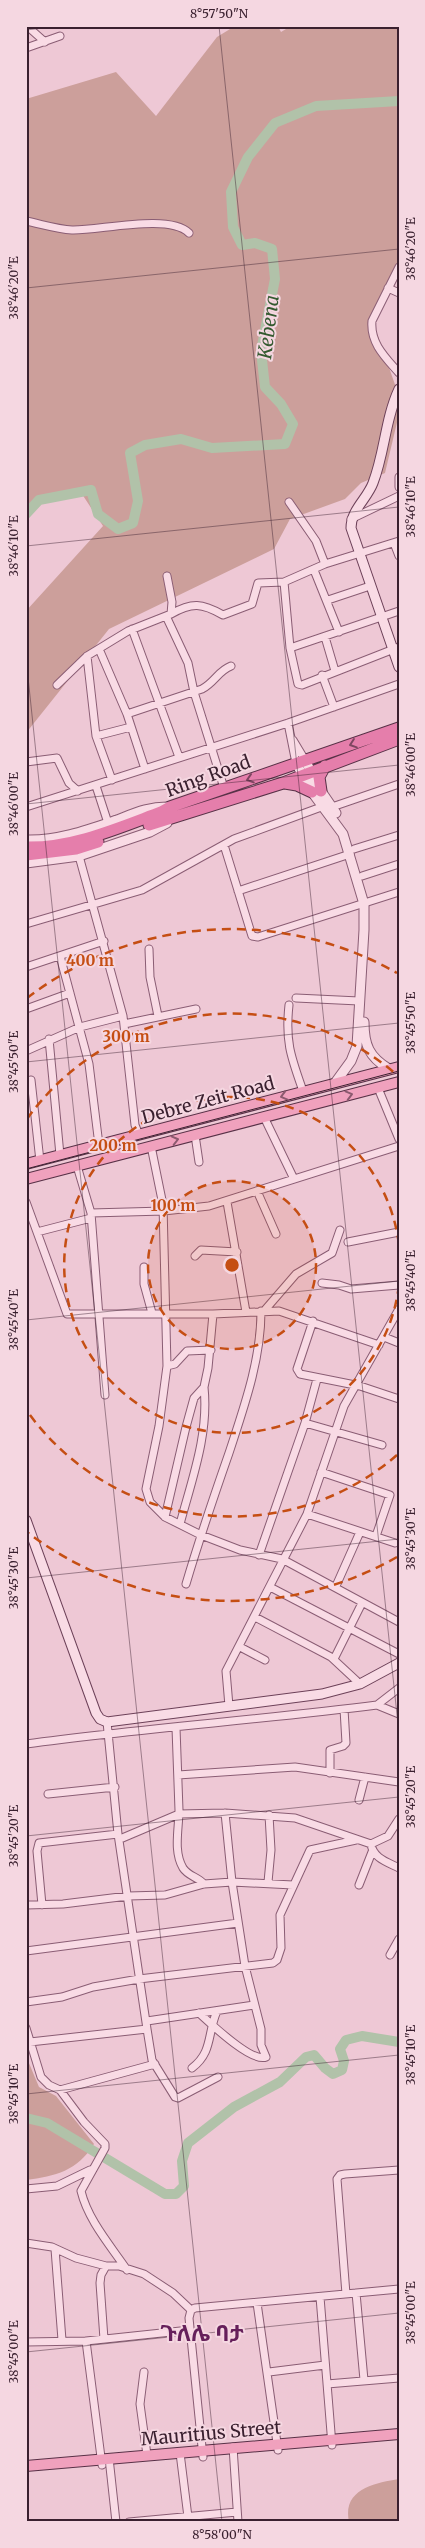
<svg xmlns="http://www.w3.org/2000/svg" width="425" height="2548" font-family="Merriweather,'Noto Sans Ethiopic',serif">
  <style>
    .green { fill: #cc9f9b }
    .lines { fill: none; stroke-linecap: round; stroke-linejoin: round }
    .river { stroke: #b1c2a9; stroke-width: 10 }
    .minor-casing { stroke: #8a5d74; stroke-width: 9 }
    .tertiary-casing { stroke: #8a5d74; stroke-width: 11 }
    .secondary-casing { stroke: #6c4058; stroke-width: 11 }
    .primary-casing { stroke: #583147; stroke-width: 12 }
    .trunk-casing { stroke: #583147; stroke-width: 13 }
    .minor { stroke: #f9dbe5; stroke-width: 7 }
    .tertiary { stroke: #f9dbe5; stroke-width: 9 }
    .secondary { stroke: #f9dbe5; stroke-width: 9 }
    .primary { stroke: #f0a1bd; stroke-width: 10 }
    .trunk { stroke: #e57eab; stroke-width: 11 }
    .tram { stroke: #3a202f; stroke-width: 1 }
    .oneway { stroke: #7e4661 }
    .oneway2 { stroke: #8c5a6f }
    .ticks { fill: none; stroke: #3a202f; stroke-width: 1; stroke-opacity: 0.45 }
    .ring { fill: none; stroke: #c54e13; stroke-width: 2.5; stroke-dasharray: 9 6 }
    .labels { text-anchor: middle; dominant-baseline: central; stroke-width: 4; stroke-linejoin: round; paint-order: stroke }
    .street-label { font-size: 18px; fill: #3a202f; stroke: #f5d7e1 }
    .water-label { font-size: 19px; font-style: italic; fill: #345a30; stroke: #f5d7e1 }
    .district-label { font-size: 22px; font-weight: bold; fill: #66205b; stroke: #f5d7e1 }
    .centre { fill: #c54e13; stroke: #f5d7e1; stroke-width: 2.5 }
    .ring-label { font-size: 15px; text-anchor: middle; font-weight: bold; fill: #c54e13; stroke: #f5d7e1; stroke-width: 4; stroke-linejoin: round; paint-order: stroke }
    .neatline { fill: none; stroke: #3a202f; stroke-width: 2 }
    .ticks-label { font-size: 12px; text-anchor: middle; fill: #3a202f }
  </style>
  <rect width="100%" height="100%" fill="#eec8d5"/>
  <path class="green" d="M235 26H278L281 32 291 26H399V272L373 322 399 396V414L385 473 361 483 345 499 290 519 274 549 109 629 26 733V611L103 526 78 488 26 506V99L116 72 156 116 217 37Z
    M26 2056 39 2087 56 2096 94 2144C77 2171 56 2176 26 2180Z
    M399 2479V2522H349C342 2489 375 2483 399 2479Z"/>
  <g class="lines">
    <path class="river" d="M26 514 39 500 91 490 98 514 118 529 133 523 138 501 130 453 145 445 181 439 212 448 285 444 293 424 281 404 265 387 261 351 275 279 272 249 255 243 242 245 233 227 231 192 248 157 275 123 316 106 399 101
      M26 2118 47 2123 165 2194H176L184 2186 182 2161 188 2143 234 2107 280 2082 306 2057 314 2055 325 2068 333 2074 342 2070 344 2061 340 2049 346 2040 362 2036 399 2042"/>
    <g class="minor-casing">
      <path id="minor" d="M27 26 45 42
        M26 48 60 36
        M26 221C41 224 57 229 72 230 98 231 169 213 189 233
        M399 267 372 321C370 343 385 357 399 373
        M388 288 399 293
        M399 477V487
        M289 502 316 541 325 564
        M351 519 399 496
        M394 543 399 556
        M314 570 339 632
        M284 582 290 648 298 684 302 685 399 647
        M328 600 370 586
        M171 614C192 602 202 603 223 615L252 604 258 583 284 582 325 564 399 541
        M166 616 188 663 194 692 224 788
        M132 629 179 757
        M325 637 335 671
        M290 648 399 611
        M99 649 127 714 145 769
        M87 656 96 736 112 780
        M322 675 334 707
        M57 685 87 656 128 631 171 614 172 602 167 576
        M127 714 202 689C215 682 218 671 231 666
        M288 723 296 763
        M96 736 131 727
        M293 740 305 760
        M26 762 57 758 69 783 78 791
        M96 786 108 823
        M26 807 288 723 399 684
        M332 807 399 784
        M224 845 252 936 258 937 399 892
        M354 849 399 835
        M79 856 123 1016 135 1125 139 1135
        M362 876 399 864
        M238 891 350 854
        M26 924 142 890 234 839 324 806
        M149 949 150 977 158 1016
        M60 956 89 1064 99 1145
        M26 967 104 941
        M296 998 359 1001
        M289 1005C285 1042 291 1057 303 1091
        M26 1009 70 993
        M124 1024 196 1009
        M49 1039 60 1155
        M26 1051 80 1027 123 1016
        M31 1080 40 1161
        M378 1088 399 1139
        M264 1117 294 1179
        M195 1135 199 1162
        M151 1146 163 1205 167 1366 159 1426 146 1489 150 1502 165 1517 201 1535 240 1550 282 1559 399 1622
        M77 1166 91 1213 105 1395
        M257 1191 276 1234
        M26 1202 67 1314H213L279 1311 379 1345
        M227 1202 246 1312
        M91 1213 164 1211 209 1206 399 1146
        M37 1232 91 1218
        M348 1242 399 1232
        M195 1256 201 1250 237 1252
        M144 1267V1284L152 1313
        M322 1283 339 1285 351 1289 399 1285
        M264 1311 296 1274 332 1253 340 1230
        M313 1321 297 1369 300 1374 360 1386 399 1399
        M384 1337 399 1343
        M167 1366 175 1364 187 1351 211 1350
        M305 1423 382 1445
        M321 1472 390 1495 376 1536
        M307 1514 395 1543
        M165 1517 186 1427 194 1398 204 1387 208 1368 213 1314
        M180 1524C192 1479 209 1434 204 1387
        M259 1555 305 1423 317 1379
        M186 1584C199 1540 214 1496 229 1453 244 1407 261 1360 261 1311
        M336 1586 360 1532
        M270 1587 399 1654
        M255 1617 331 1657 360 1684
        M240 1647 265 1660
        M334 1659 362 1603
        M377 1705 399 1688
        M229 1706 226 1671 307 1514 344 1406 399 1309
        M107 1722 118 1834 147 2029 152 2060 175 2097 178 2098 218 2077
        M176 1728C177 1756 178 1783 179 1810 179 1829 173 1851 183 1868 188 1876 198 1877 204 1884
        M26 1744C143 1728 260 1720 377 1705L399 1714
        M330 1773V1750L343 1746 346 1743 344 1709
        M178 1775 295 1767 399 1782
        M48 1794 115 1787
        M359 1800 365 1777
        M120 1839 179 1814 225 1813 295 1818 371 1844 388 1836 399 1819
        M371 1844C373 1858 387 1862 399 1868
        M268 1882 271 1850 269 1815
        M359 1885 372 1852
        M26 1905 63 1904 128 1896 165 1895 204 1884 232 1882 293 1885
        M42 1905 37 1851 39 1843 118 1834
        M26 1951 238 1923
        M390 1955 399 1939
        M26 2002 62 1997 93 1987 139 1979 273 1963 277 1960 281 1948 280 1915 310 1850 356 1840
        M199 2013C211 2024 252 2063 266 2057L261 2045V2029L245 1966 232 1882 225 1813
        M147 2021 254 2005
        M26 2028 41 2077 49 2085 60 2090 84 2122 105 2144V2148L81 2191C88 2220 110 2245 127 2270
        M30 2042 147 2029
        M192 2068C213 2052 207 2034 217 2011
        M60 2090 155 2064
        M26 2189 57 2186 90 2170
        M26 2243 52 2247 76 2258 106 2266H119L144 2274 173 2293 191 2310
        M55 2249 62 2340
        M356 2293 364 2380
        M346 2294 337 2179 340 2175 345 2174 399 2170
        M320 2297 332 2445
        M257 2303 278 2450
        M191 2310 195 2308 399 2289
        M191 2310 189 2318 203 2457
        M104 2339 100 2283 101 2275 106 2266
        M86 2341 102 2465
        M26 2342 86 2341 190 2330
        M144 2372 140 2404 147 2455
        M269 2372 325 2365
        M327 2384 399 2378
        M233 2447 238 2522
        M180 2453 188 2517
        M109 2458 116 2522
        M129 2522 237 2512"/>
    </g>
    <g class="tertiary-casing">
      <path id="tertiary" d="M305 760 321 791 336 813
        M296 763 312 792 343 834 364 904V930L357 1046 351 1061 335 1083
        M26 840C58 841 88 830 117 820 135 813 151 806 170 807
        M26 863 79 856 150 832 167 823
        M364 1022C364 1045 369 1057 389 1069"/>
    </g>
    <g class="secondary-casing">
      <path id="secondary" d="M399 389C385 419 385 452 373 483 367 499 351 510 351 528L399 667
        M26 1520 96 1713 100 1719 107 1722 322 1694 360 1684 399 1663"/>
    </g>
    <g class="primary-casing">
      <path id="primary" d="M26 1164 399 1067
        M26 1179 399 1082
        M26 2466 399 2434"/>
    </g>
    <g class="trunk-casing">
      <path id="trunk" d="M285 783 297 785 312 792
        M321 791 319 777 325 766
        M149 825 283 783 399 739
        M26 847C73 848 118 828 161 812L170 807 399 728
        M26 855 76 849 98 842"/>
    </g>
    <use href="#minor" class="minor"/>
    <use href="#tertiary" class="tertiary"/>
    <use href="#secondary" class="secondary"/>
    <use href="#primary" class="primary"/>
    <use href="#trunk" class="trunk"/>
    <path class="tram" d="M26 1169 399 1071"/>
  </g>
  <defs><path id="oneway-chevron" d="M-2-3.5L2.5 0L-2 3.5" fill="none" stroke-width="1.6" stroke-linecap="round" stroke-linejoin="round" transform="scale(1.25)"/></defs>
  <g class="oneway">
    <use href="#oneway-chevron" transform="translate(353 744) rotate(161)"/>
    <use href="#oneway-chevron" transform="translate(250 779) rotate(162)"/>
  </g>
  <g class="oneway2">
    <use href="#oneway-chevron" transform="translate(349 1095) rotate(-15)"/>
    <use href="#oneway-chevron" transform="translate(284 1096) rotate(165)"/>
    <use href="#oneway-chevron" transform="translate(175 1140) rotate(-14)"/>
  </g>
  <path class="ticks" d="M219 26 399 1734M26 30 62 26M26 288 399 249M26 546 399 507M26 658 222 2522M26 804 399 765M26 1062 399 1023M26 1320 399 1281M26 1578 399 1539M26 1836 399 1797M26 2094 399 2055M26 2352 399 2313"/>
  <circle cx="232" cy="1265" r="84" fill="#c54e13" fill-opacity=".12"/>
  <g class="ring">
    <circle cx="232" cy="1265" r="84"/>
    <path d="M399 1285A168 168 0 1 1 399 1245"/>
    <path d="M397 1455A252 252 0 0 1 27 1411M27 1119A252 252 0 0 1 397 1075"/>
    <path d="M397 1557A336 336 0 0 1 27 1532M27 998A336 336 0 0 1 397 973"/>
  </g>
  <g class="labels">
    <g class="street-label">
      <text transform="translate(208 776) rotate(-20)">Ring Road</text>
      <text transform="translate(208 1100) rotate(-15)">Debre Zeit Road</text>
      <text transform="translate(211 2433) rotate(-5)">Mauritius Street</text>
    </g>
    <g class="water-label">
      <text transform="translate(268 327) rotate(-83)">Kebena</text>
    </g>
    <g class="district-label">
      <text x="202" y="2333">ጉለሌ ባታ</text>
    </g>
  </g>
  <circle cx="232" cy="1265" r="8" class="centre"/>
  <g class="ring-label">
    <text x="90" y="966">400 m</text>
    <text x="126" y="1042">300 m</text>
    <text x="113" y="1151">200 m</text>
    <text x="173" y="1211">100 m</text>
  </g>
  <rect width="425" height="2548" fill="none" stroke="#f5d7e1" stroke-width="55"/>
  <rect x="28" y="28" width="370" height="2492" class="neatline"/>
  <g class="ticks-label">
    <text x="219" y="18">8°57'50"N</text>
    <text transform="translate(411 249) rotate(-90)" y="4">38°46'20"E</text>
    <text transform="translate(14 288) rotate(-90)" y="4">38°46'20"E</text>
    <text transform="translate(411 507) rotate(-90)" y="4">38°46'10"E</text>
    <text transform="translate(14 546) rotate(-90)" y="4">38°46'10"E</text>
    <text transform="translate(411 765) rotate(-90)" y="4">38°46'00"E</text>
    <text transform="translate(14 804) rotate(-90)" y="4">38°46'00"E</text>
    <text transform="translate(411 1023) rotate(-90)" y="4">38°45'50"E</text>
    <text transform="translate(14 1062) rotate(-90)" y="4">38°45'50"E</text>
    <text transform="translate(411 1281) rotate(-90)" y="4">38°45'40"E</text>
    <text transform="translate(14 1320) rotate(-90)" y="4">38°45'40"E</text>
    <text transform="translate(411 1539) rotate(-90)" y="4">38°45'30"E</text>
    <text transform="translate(14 1578) rotate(-90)" y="4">38°45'30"E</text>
    <text transform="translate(411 1797) rotate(-90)" y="4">38°45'20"E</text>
    <text transform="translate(14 1836) rotate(-90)" y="4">38°45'20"E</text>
    <text transform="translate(411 2055) rotate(-90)" y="4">38°45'10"E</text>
    <text transform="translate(14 2094) rotate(-90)" y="4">38°45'10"E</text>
    <text transform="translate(411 2313) rotate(-90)" y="4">38°45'00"E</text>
    <text transform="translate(14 2352) rotate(-90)" y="4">38°45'00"E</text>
    <text x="222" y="2539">8°58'00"N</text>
  </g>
</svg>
